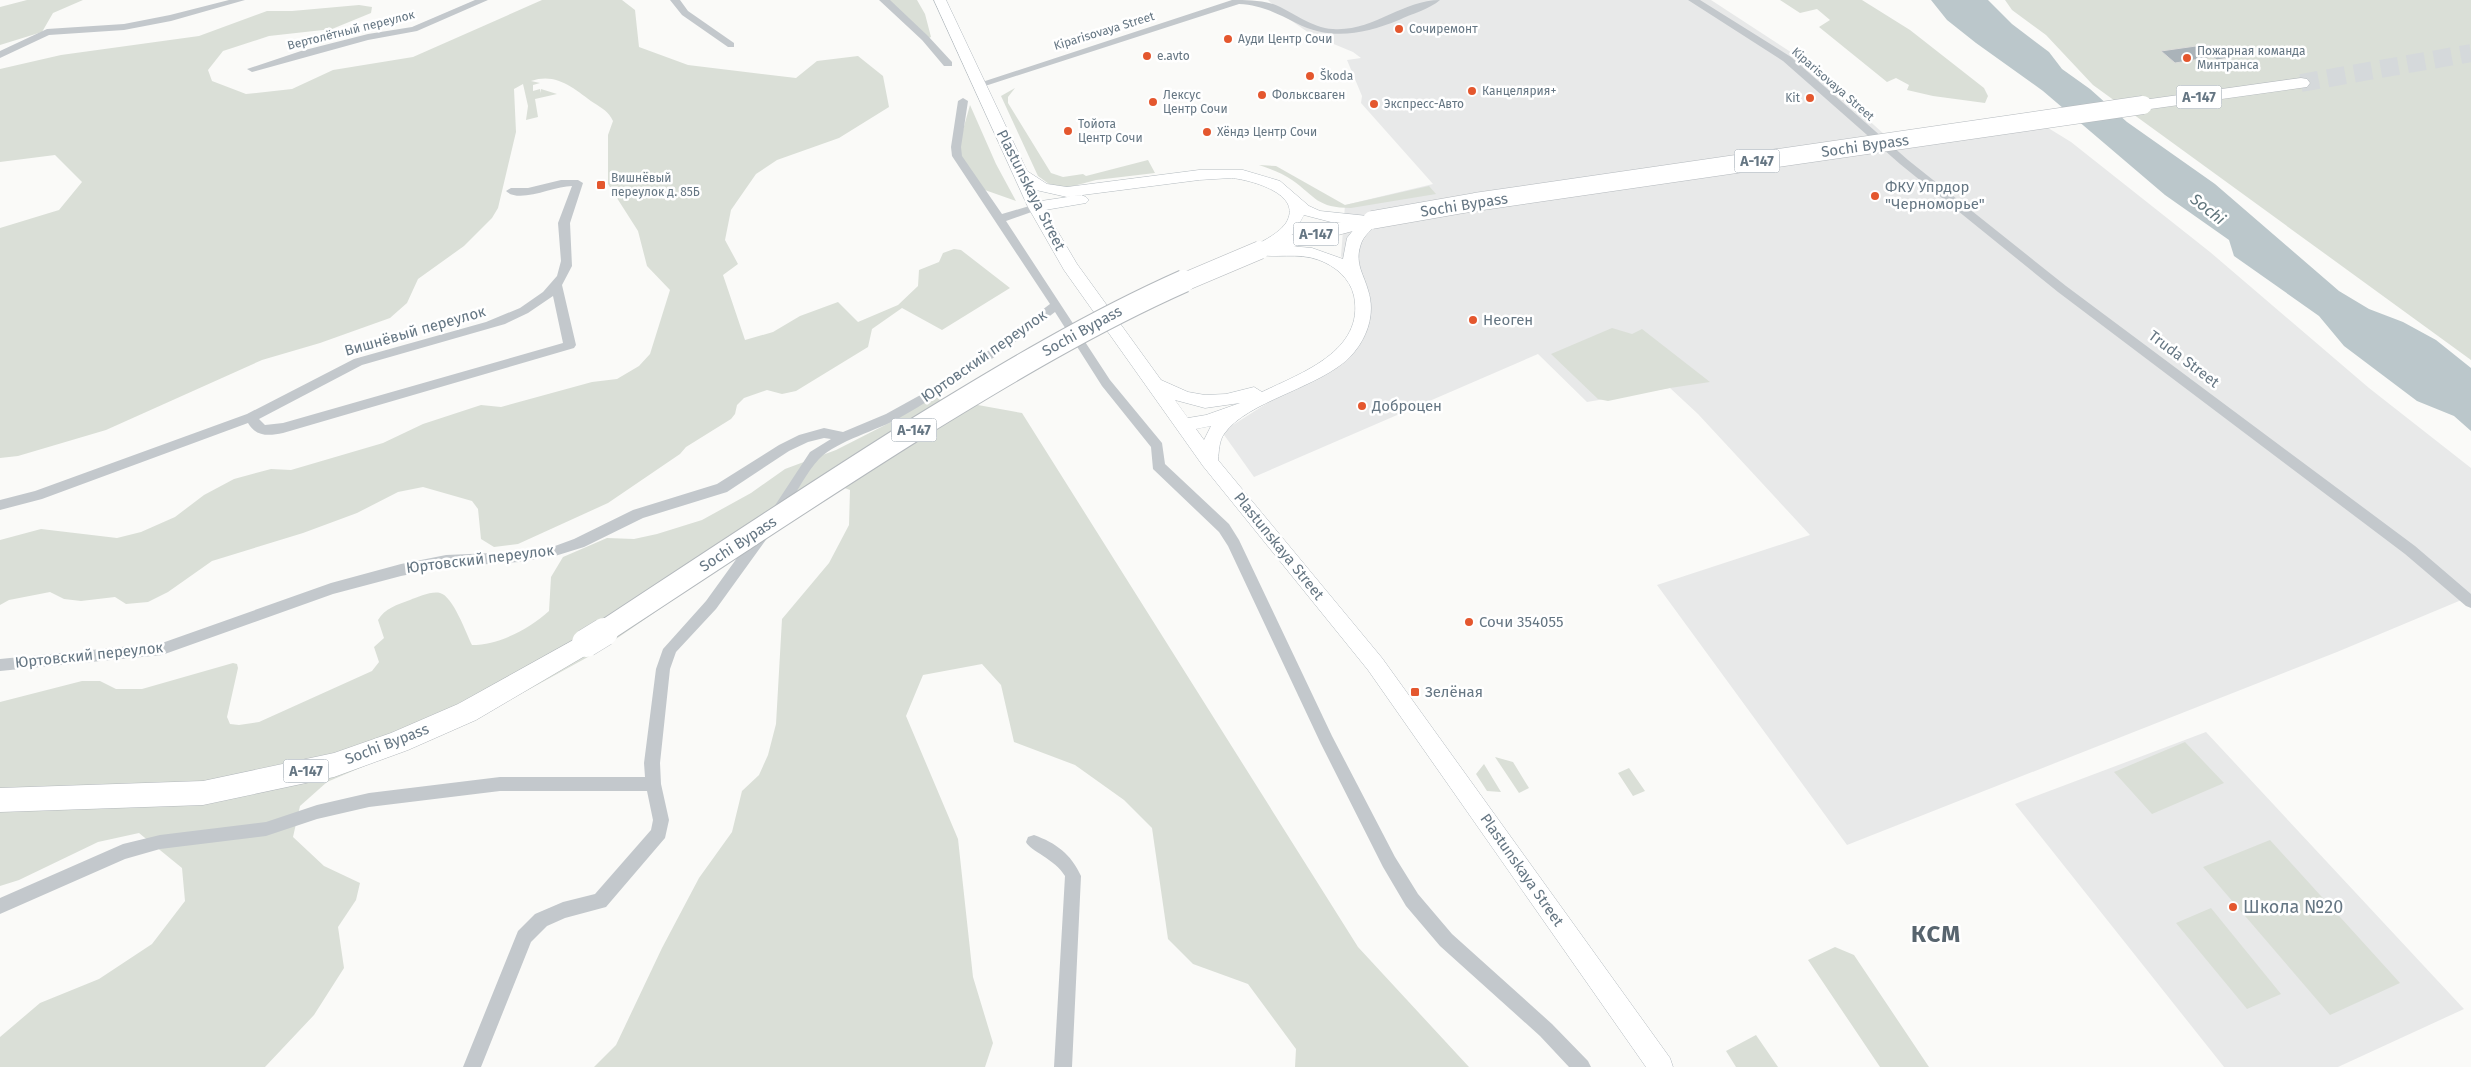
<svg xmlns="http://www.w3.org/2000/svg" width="2471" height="1067" font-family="'Fira Sans',sans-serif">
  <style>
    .built { fill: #e8e9e9 }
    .green { fill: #dadfd7 }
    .water { fill: #bbc7cb }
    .building { fill: #aab3b9; stroke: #dcdcda }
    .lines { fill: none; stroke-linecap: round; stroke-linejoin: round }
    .highway-tunnel { stroke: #d5d9db; stroke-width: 18; stroke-dasharray: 18 9; stroke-linecap: butt }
    .secondary-casing { stroke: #b3babf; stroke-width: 1 }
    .highway-casing { stroke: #b4b9bd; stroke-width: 1 }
    .street { fill: #c3c8cc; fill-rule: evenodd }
    .secondary { fill: #fff; fill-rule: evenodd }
    .highway { fill: #fff; fill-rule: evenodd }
    .highway-bridge-far2-casing { stroke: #b4b9bd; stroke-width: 19; stroke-linecap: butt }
    .highway-bridge-far1-casing { stroke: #b4b9bd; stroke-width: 24; stroke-linecap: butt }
    .highway-bridge-casing { stroke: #b4b9bd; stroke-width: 29; stroke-linecap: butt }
    .highway-bridge-far2 { stroke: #fff; stroke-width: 18 }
    .highway-bridge-far1 { stroke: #fff; stroke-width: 22 }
    .highway-bridge { stroke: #fff; stroke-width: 28 }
    .poi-dot { fill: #e4572e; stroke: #fff; stroke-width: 2 }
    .labels { text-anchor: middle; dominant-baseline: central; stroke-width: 5; stroke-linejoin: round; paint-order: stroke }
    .far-poi-label { font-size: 12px; fill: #657683; stroke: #fff; text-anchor: start }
    .far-street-label { font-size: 12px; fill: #657683; stroke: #fff }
    .shield { fill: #fff; stroke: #939fa8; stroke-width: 1 }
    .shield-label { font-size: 14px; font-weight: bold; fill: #657683 }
    .street-label { font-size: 15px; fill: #657683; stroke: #fff }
    .poi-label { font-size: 15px; fill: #657683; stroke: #fff; text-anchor: start }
    .water-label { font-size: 16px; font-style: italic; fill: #60757c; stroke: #fff }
    .near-poi-label { font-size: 18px; fill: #657683; stroke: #fff; text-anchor: start }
    .near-district-label { font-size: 24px; font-weight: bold; letter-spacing: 1px; fill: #57646e; stroke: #fff }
  </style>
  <rect width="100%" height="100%" fill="#fafaf8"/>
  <path class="built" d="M1268 0H1711L1803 60 1886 136 2024 113 2071 142 2210 252 2369 388 2471 468V596L2337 652 1847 845 1657 585 1810 535 1698 414 1670 388 1587 402 1538 354 1254 477 1222 432 1350 350 1368 316 1341 256 1345 205 1433 184 1361 103 1362 96 1347 60 1361 58 1353 52 1312 35 1283 15Z
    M2206 732 2464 1009 2338 1067H2224L2015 804Z"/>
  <path class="green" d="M27 0H83L53 13 42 32 0 45V7Z
    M542 0H622L635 10 639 47 688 65 796 78 817 61 858 56 883 76 889 107 839 138 777 160 756 174 731 210 725 240 738 264 723 275 745 340 773 332 800 316 838 302 858 322 898 305 918 286 919 270 939 262 943 253 954 249 961 250 1010 288 942 330 902 308 872 329 868 347 796 391 782 394 767 390 744 398 737 405 735 414 731 419 686 447 680 454 608 503 518 544 494 547 481 539 478 509 472 501 423 487 398 492 357 513 303 533 212 561 168 592 148 602 126 604 115 597 81 601 64 599 50 592 9 600 0 605V540L41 529 117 538 141 532 175 517 204 495 234 479 271 469 291 470 383 443 423 424 481 405 501 407 592 382 617 379 639 366 650 354 670 290 647 266 638 231 608 184V135L613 121C608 111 603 109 594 103 574 89 557 72 531 81L540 83 533 85V91L540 89V93L541 89 557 94 535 99 538 117 526 120 528 106 523 84 514 89 516 132 498 208 492 218 464 246 418 279 407 303 390 318 320 343 262 360 106 430 18 456 0 458V228L59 210 82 182 55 155 0 162V69L61 55 199 36 267 11H292L359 5 372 7 371 13 332 29 269 36 223 51 208 70 212 81 246 94 292 89 333 70 413 57Z
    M888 0H917L925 14 931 37 929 38Z
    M1780 0H1862L1910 30 1984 88 1988 96 1985 103 1933 96 1907 90 1909 85 1896 78 1887 82 1819 27 1830 20 1817 9 1800 13Z
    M2005 0H2471V360L2093 85 2046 35 2012 10Z
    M1015 88 1008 97V103L1051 173 1063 177 1083 174 1086 176 1148 160 1155 173 1096 180 1066 188 1049 184 1038 176 1001 96Z
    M970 105 996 164 1016 201 982 189 962 160 959 144Z
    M1259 165 1276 166 1345 205 1429 186 1436 194 1351 208C1317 208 1316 197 1292 180 1282 173 1270 169 1259 165Z
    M1612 328 1632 334 1642 329 1710 382 1670 388 1608 401 1598 399 1551 354Z
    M928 396 1022 413 1358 947 1469 1067H1295L1296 1049 1248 984 1193 964 1168 939 1152 828 1124 800 1075 765 1014 742 1001 685 982 664 923 675 906 716 958 839 973 977 993 1043 985 1067H594L616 1045 662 948 699 878 732 832 742 791 759 775 768 755 776 724 782 619 829 563 849 525 850 490 839 486 597 652 475 719 327 782 300 806 293 837 324 866 360 883 356 900 338 927 344 968 314 1015 265 1067H0V1037L40 1003 99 979 152 944 185 901 182 868 139 833 98 842 19 880 0 886V702L82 681H100L116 689H142L233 663 237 664 238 668 227 717 230 724 239 725 259 722 372 671 379 662 374 647 384 638 378 620C385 608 397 605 410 600 418 597 431 591 440 593 453 596 466 633 472 645 499 645 529 629 549 611L551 577 563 557 607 538 634 539 657 534 702 520 751 493 785 469 836 450 893 421Z
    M2185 742 2224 783 2152 814 2114 772Z
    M1495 757 1513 762 1529 788 1519 793Z
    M1484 764 1501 792 1487 791 1476 774Z
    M1629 768 1645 791 1633 796 1618 773Z
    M2270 840 2400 983 2330 1015 2203 867Z
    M2211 908 2281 994 2247 1009 2176 923Z
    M1835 947 1854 955 1929 1067H1880L1808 960Z
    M1756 1035 1778 1067H1736L1726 1051Z"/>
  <path class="water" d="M1931 0H1988L2012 24 2049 52 2062 69 2090 89 2127 122 2215 184 2339 291 2369 309 2403 322 2436 340 2471 368V431L2454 416 2417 401 2344 346 2319 316 2234 256 2229 240 2165 195 2043 91 1976 43 1947 20Z"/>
  <path class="building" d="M2203 45 2229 48 2232 57 2217 60 2213 57 2175 63 2161 51Z"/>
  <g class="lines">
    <path class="highway-tunnel" d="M2301 83 2471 53"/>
    <g class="secondary-casing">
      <path id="secondary" d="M934 0H946L1027 171 1047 184 1067 187 1199 170H1243L1280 181 1309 206 1320 211 1377 217 1380 220C1373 230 1363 234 1360 247 1355 264 1364 275 1368 290 1376 314 1367 339 1350 357 1319 388 1247 401 1224 434 1219 441 1219 451 1218 460L1382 658 1670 1058 1673 1067H1646L1368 670 1203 466 1064 270 1028 207ZM1232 178C1251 180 1304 194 1286 223 1279 233 1265 240 1254 246L1252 250 1254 254C1275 259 1298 252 1319 260 1335 266 1350 278 1354 296 1365 351 1301 373 1262 392L1254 387 1226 394 1205 395 1188 392 1161 380 1077 264 1045 210 1086 203 1089 200 1086 197 1081 195 1041 201 1036 190 1067 197 1199 180ZM1304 215 1331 222 1358 224 1347 238 1343 259 1312 248 1279 245 1294 233ZM1175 400 1205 408 1240 403 1206 415 1188 418ZM1211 426 1204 440 1196 429Z"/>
    </g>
    <g class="highway-casing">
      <path id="highway" d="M2301 78 2307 79 2310 83 2307 87 2143 110 2137 109 2134 105 2137 101 2143 100Z
        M1372 214 1379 216 1382 220 1379 224 1260 256 1253 255 1250 250 1253 245Z
        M586 633 595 636 599 643 595 650 476 720 408 750 334 777 203 805 0 812V788L203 781 334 753 391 733 458 704Z"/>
    </g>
    <path class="street" d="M229 0H245L171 21 124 30 49 35 0 58V51L47 29 124 24 170 15Z
      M475 0H488L417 31 368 40 252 72 247 69 301 51 368 34 412 27Z
      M670 0H680L688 11 734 43V47H728L682 15Z
      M879 0H890L928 36 952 62V66H944L922 40Z
      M1232 0C1246 0 1259 0 1273 4 1294 12 1311 28 1333 29 1372 32 1403 0 1440 0 1430 9 1411 14 1399 20 1364 34 1331 41 1296 23 1276 13 1261 5 1239 4L982 87 978 88 973 85Z
      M1688 0H1700L1791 57 1908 160 2066 286 2415 546 2471 594V608L2466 606 2405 554 2058 292 1900 164 1783 61Z
      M963 98 968 101 961 147 962 156 1002 214 1036 204 1042 207 1040 209 1006 221 1110 380 1162 443 1165 464 1229 524 1239 540 1332 736 1395 857 1418 894 1452 934 1552 1024 1588 1061 1591 1067H1569L1540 1036 1440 946 1406 906 1383 867 1321 744 1228 546 1219 532 1153 469 1151 447 1102 386 1055 312C1006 350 955 386 901 417 877 431 838 440 819 459 805 474 793 499 782 517H772L770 513 810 452 831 439 824 438 808 442 789 451 727 492 643 518 584 547 555 556 519 562 446 567 401 576 333 594 162 655 0 671V659L162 643 331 583 401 564 446 555 519 552 555 546 574 539 633 510 717 484 779 445 799 435 824 428 843 432 886 414 924 393 988 351 1050 304 952 156 951 147 958 101Z
      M561 180H578L583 183 570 223 572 266 562 285 576 345 574 348 283 433C269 436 256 437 248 423L42 499 0 510V500L35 491 247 414 354 359 486 322 520 308 543 292 557 276 561 261 558 223 572 186C554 186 519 204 506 191L511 188H528ZM553 296 563 343 283 423 265 425 259 419 362 365 505 324 528 313Z
      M763 528 768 529 770 533 768 537 716 609 676 652 670 669 660 763 661 784 669 820 665 838 606 907 565 918 547 926 531 942 481 1067H463L518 931 535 914 563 902 595 894 651 830 653 820 647 791H500L369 807 317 819 266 836 160 849 125 859 0 914V898L123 844 160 835 266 822 317 805 369 793 500 777H645L644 763 656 669 663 649 706 601 758 529Z
      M1034 835C1056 843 1071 854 1081 876L1072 1067H1054L1065 876C1055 859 1030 851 1026 842L1028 837Z"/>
    <use href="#secondary" class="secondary"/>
    <use href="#highway" class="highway"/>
    <g class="highway-bridge-far2-casing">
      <path id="highway-bridge-far2" d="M1372 220 1475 202 2143 105
        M1182 283 1260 250"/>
    </g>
    <g class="highway-bridge-far1-casing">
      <path id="highway-bridge-far1" d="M602 633C707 564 812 494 919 427 1005 374 1092 322 1184 281"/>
    </g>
    <g class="highway-bridge-casing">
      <path id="highway-bridge" d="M586 643 604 632"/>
    </g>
    <use href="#highway-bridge-far2" class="highway-bridge-far2"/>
    <use href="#highway-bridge-far1" class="highway-bridge-far1"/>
    <use href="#highway-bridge" class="highway-bridge"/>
  </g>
  <g class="poi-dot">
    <circle cx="1399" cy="29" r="5"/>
    <circle cx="1228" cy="39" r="5"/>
    <circle cx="1147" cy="56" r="5"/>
    <circle cx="2187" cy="58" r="5"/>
    <circle cx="1310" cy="76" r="5"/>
    <circle cx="1472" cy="91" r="5"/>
    <circle cx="1262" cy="95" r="5"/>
    <circle cx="1810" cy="98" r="5"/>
    <circle cx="1153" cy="102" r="5"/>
    <circle cx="1374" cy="104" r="5"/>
    <circle cx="1068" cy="131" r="5"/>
    <circle cx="1207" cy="132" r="5"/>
    <rect x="596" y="180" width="10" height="10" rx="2.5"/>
    <circle cx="1875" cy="196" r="5"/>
    <circle cx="1473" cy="320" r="5"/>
    <circle cx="1362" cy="406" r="5"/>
    <circle cx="1469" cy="622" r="5"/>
    <rect x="1410" y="687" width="10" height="10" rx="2.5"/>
    <circle cx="2233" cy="907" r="5"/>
  </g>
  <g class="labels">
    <g class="far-poi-label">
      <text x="1409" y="29">Сочиремонт</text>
      <text x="1238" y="39">Ауди Центр Сочи</text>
      <text x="2197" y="51">Пожарная команда<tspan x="2197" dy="14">Минтранса</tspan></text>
      <text x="1157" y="56">e.avto</text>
      <text x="1320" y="76">Škoda</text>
      <text x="1482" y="91">Канцелярия+</text>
      <text x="1163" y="95">Лексус<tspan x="1163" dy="14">Центр Сочи</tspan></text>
      <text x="1272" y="95">Фольксваген</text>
      <text x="1800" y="98" text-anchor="end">Kit</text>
      <text x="1384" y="104">Экспресс-Авто</text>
      <text x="1078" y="124">Тойота<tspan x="1078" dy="14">Центр Сочи</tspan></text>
      <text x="1217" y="132">Хёндэ Центр Сочи</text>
      <text x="611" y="178">Вишнёвый<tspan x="611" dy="14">переулок д. 85Б</tspan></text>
    </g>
    <g class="far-street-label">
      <text transform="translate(351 30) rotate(-14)">Вертолётный переулок</text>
      <text transform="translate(1104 31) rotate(-17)">Kiparisovaya Street</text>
      <text transform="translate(1833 84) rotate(41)">Kiparisovaya Street</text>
    </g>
    <g class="shield">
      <rect x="2176.5" y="85.5" width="45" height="23" rx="4"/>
      <rect x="1734.5" y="149.5" width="45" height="23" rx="4"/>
      <rect x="1293.5" y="222.5" width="45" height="23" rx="4"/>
      <rect x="891.5" y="418.5" width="45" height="23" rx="4"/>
      <rect x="283.5" y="759.5" width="45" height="23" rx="4"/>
    </g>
    <g class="shield-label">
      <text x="2199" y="97">А-147</text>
      <text x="1757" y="161">А-147</text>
      <text x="1316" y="234">А-147</text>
      <text x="914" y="430">А-147</text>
      <text x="306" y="771">А-147</text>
    </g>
    <g class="street-label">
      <text transform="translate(1865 146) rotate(-8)">Sochi Bypass</text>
      <text transform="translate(1031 190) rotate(63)">Plastunskaya Street</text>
      <text transform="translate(1464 205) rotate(-9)">Sochi Bypass</text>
      <text transform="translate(415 331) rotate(-16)">Вишнёвый переулок</text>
      <text transform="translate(1082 331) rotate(-29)">Sochi Bypass</text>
      <text transform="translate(984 356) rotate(-35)">Юртовский переулок</text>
      <text transform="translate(2184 359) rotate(37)">Truda Street</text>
      <text transform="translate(738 544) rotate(-33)">Sochi Bypass</text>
      <text transform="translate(1279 546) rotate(51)">Plastunskaya Street</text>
      <text transform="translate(480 559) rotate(-7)">Юртовский переулок</text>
      <text transform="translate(89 655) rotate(-6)">Юртовский переулок</text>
      <text transform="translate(387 744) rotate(-21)">Sochi Bypass</text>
      <text transform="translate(1522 870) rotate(55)">Plastunskaya Street</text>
    </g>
    <g class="poi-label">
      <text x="1885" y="187">ФКУ Упрдор<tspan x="1885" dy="17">"Черноморье"</tspan></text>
      <text x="1483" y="320">Неоген</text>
      <text x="1372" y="406">Доброцен</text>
      <text x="1479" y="622">Сочи 354055</text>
      <text x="1425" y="692">Зелёная</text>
    </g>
    <g class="water-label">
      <text transform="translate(2208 209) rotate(39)">Sochi</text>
    </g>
    <g class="near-poi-label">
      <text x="2243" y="907">Школа №20</text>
    </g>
    <g class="near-district-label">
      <text x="1936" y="934">КСМ</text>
    </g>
  </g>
</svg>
